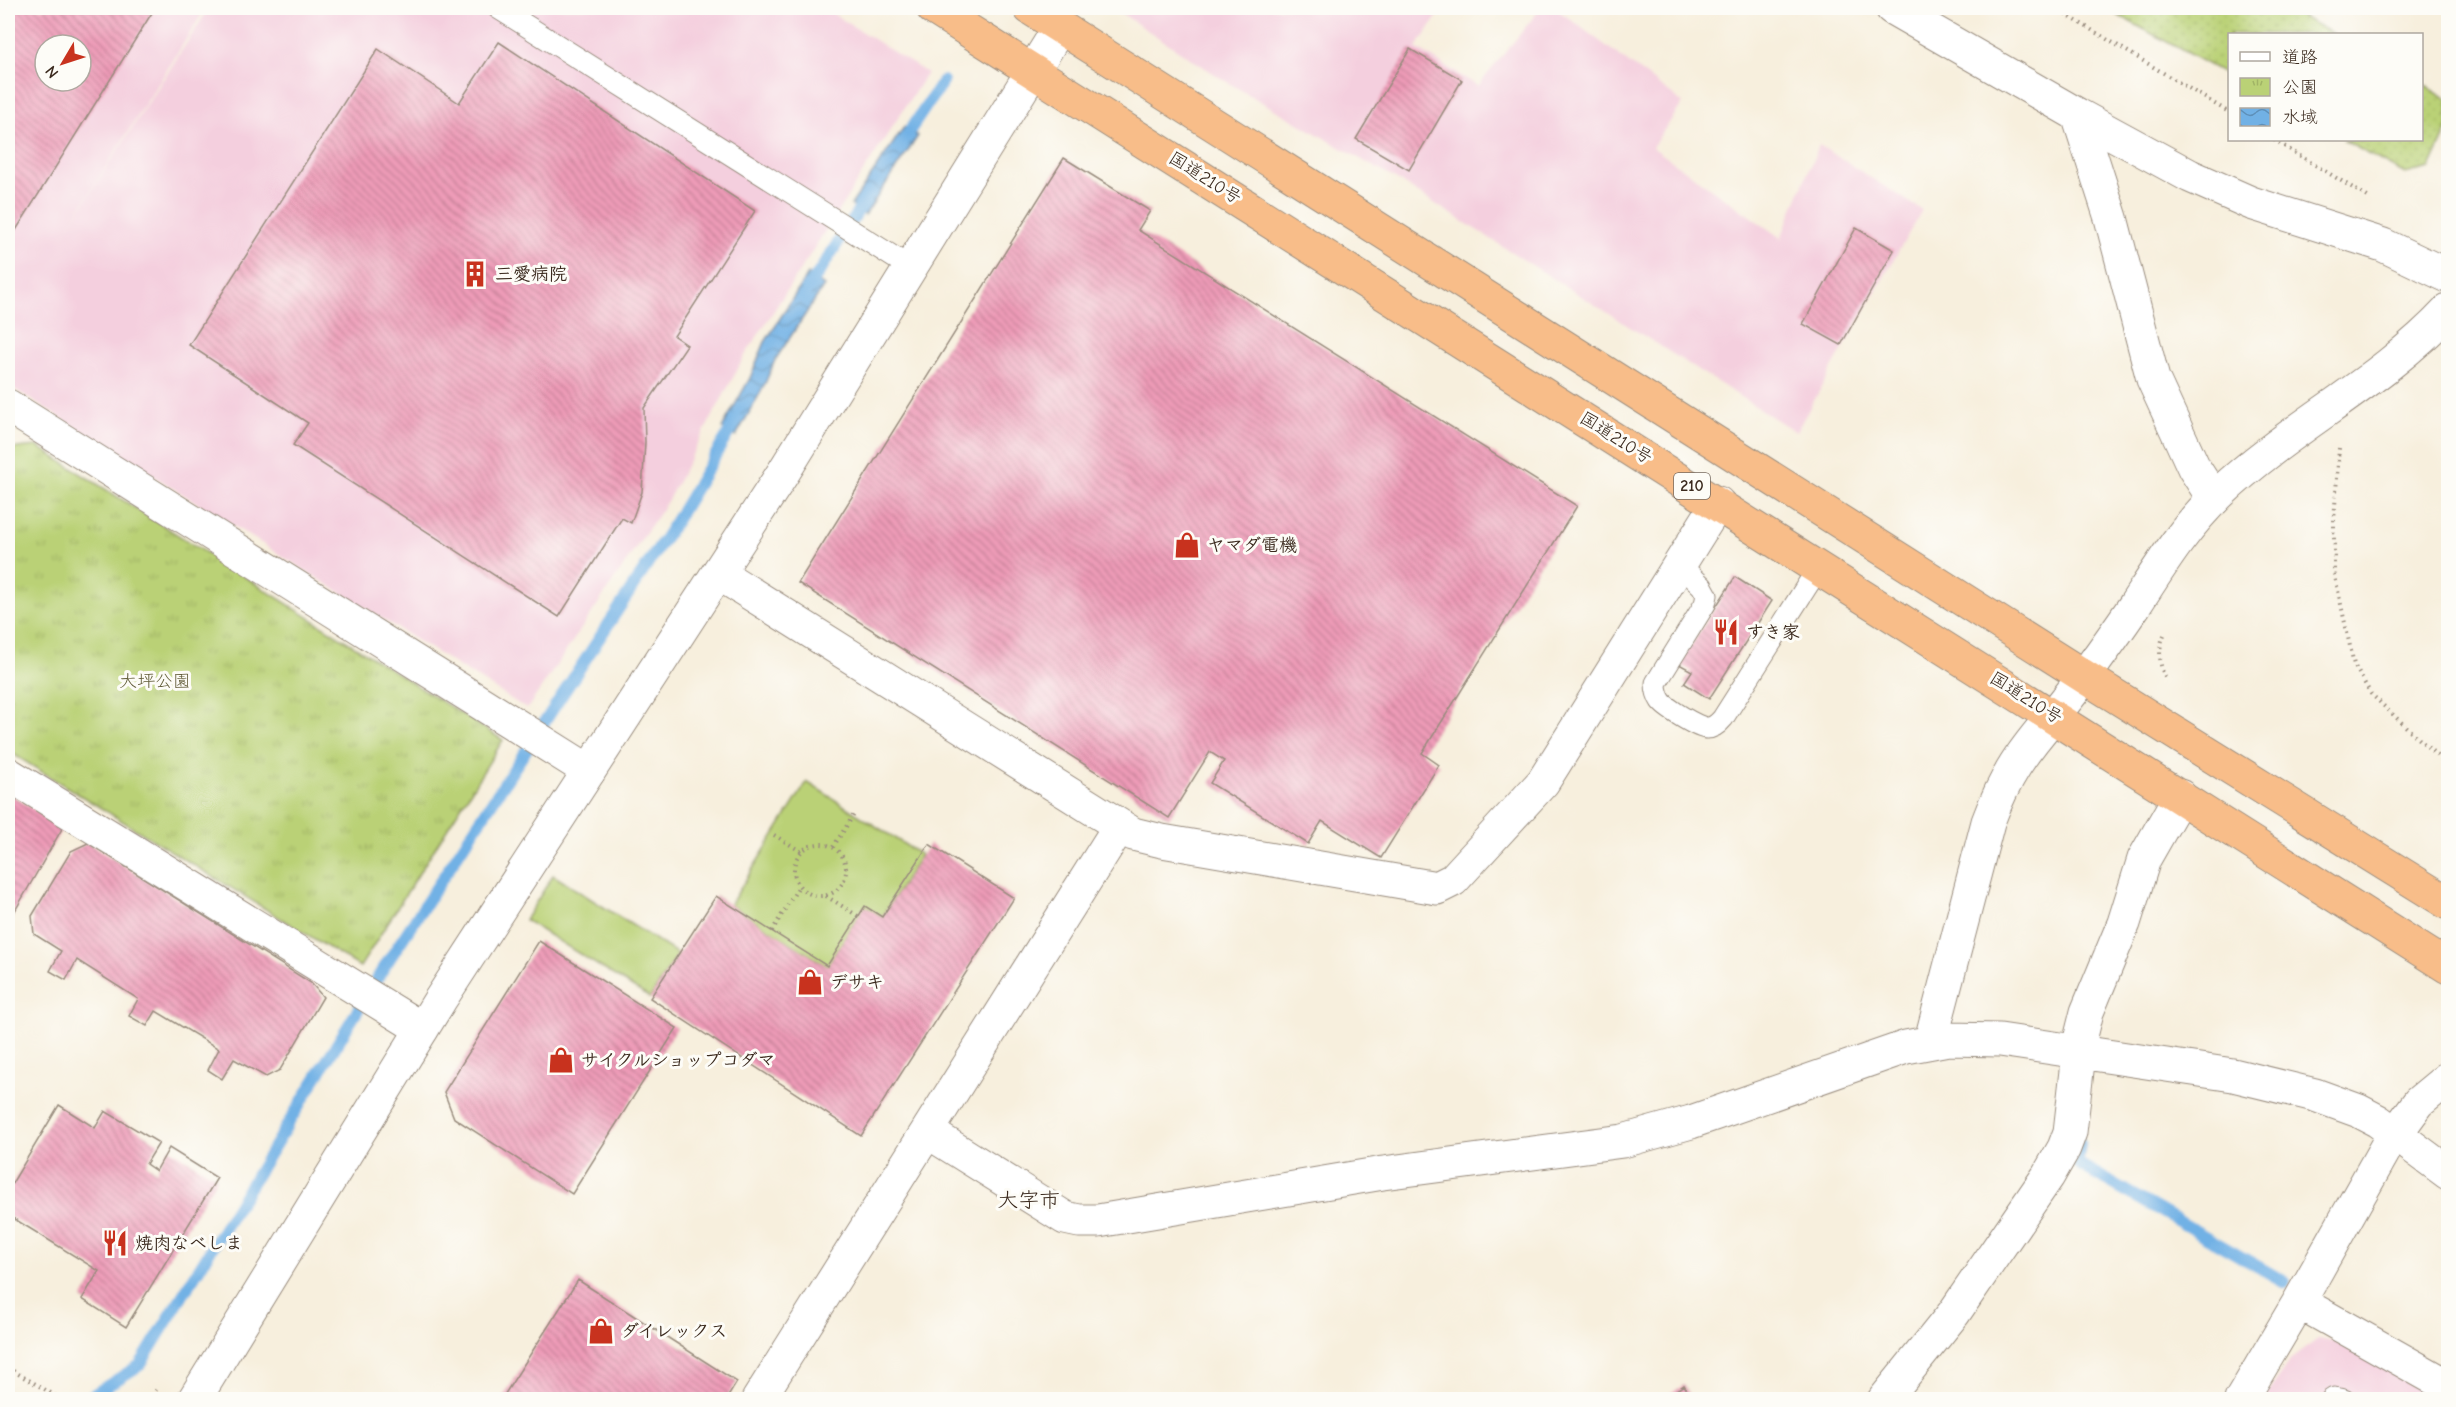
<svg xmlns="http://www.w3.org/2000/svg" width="2456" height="1407" font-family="'Comic Neue','Klee One',sans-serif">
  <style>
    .built { fill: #f4cfde; fill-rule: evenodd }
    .grass { fill: url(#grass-dots); stroke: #7a7e4a; stroke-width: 1.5 }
    .park { fill: url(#park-tufts); stroke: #7a7e4a; stroke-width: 1.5 }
    .garden { fill: #bad176; stroke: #7a7e4a; stroke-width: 1.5 }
    .water { fill: url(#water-waves); stroke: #566e82; stroke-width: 1.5 }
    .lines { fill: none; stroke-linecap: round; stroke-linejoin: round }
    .stream { stroke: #71b1e5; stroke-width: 12 }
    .building { fill: url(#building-back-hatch); fill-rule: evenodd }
    .service-casing { stroke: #998c7e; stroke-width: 23 }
    .minor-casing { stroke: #998c7e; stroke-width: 35 }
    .tertiary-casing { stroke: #998c7e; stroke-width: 35 }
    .trunk-casing { stroke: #998c7e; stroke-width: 35 }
    .path { stroke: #998c7e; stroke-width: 4; stroke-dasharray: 1.5 4.5; stroke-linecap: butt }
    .service { stroke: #fff; stroke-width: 21 }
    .minor { stroke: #fff; stroke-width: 33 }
    .tertiary { stroke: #fff; stroke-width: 33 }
    .trunk { stroke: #f8bd89; stroke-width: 33 }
    .labels { text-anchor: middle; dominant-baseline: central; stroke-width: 6; stroke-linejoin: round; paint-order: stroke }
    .shield { fill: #fdfcf7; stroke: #75695f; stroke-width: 1.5 }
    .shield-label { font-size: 16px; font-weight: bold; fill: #3b2a1e }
    .street-label { font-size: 18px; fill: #3b2a1e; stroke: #fdfcf7 }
    .poi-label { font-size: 18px; font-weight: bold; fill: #3b2a1e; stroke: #fdfcf7; text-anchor: start }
    .park-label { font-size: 18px; fill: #615c38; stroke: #fdfcf7 }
    .quarter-label { font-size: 21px; fill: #3b2a1e; stroke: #fdfcf7 }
  </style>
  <defs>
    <pattern id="grass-dots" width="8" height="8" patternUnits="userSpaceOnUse" patternTransform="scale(1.5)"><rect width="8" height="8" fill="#bad176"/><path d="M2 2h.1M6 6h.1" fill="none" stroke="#a1b466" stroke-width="1.8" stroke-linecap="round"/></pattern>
    <pattern id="park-tufts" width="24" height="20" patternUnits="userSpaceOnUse" patternTransform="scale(1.5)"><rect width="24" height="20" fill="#bad176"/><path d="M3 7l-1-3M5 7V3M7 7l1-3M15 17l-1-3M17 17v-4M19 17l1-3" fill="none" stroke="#a1b466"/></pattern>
    <pattern id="water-waves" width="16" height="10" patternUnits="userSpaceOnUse" patternTransform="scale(1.5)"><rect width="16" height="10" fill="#71b1e5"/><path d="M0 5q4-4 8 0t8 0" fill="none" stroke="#5e90b9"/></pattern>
    <pattern id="building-back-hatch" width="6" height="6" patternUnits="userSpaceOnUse" patternTransform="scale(1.5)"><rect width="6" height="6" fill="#ee9bb8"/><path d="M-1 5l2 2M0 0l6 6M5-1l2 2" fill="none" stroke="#c27f95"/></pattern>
  </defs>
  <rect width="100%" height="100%" fill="#fdfcf7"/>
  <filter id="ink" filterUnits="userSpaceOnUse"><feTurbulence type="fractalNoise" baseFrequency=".0167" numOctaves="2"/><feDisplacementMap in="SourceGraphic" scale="12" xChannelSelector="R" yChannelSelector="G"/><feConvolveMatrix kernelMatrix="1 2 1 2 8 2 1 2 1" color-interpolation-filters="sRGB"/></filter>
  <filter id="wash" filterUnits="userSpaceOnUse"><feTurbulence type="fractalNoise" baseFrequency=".008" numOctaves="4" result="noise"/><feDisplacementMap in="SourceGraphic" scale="24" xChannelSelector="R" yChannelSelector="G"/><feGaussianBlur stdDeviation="1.35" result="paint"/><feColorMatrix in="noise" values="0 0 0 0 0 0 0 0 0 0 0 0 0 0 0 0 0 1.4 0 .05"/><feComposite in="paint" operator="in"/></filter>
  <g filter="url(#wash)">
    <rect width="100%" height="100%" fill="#f7efdd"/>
    <path class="built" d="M8 8H206L58 243 209 8H824L927 73 744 357 668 500 527 709 8 385ZM45 45H81V81H45Z
      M1113 8H1443L1416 48 1478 86 1541 8H1555L1683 103 1652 147 1781 238 1819 145 1922 210 1796 432 1404 184 1227 82Z
      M2318 1339 2334 1342 2438 1399 2263 1400 2291 1359Z"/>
    <path class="grass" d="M2105 8H2285L2334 34H2230L2229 76Z
      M2422 84 2448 100V128L2430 168 2405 174 2343 140H2422Z"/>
    <path class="park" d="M37 446 503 740 360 967 8 751V449Z"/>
    <path class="garden" d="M807 782 921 855 882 917 865 906 827 966 730 905Z
      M553 875 678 954 650 998 525 920Z"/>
    <path class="water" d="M904 127 918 136 865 215 851 205Z
      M808 274 824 286 775 360 764 386 736 436 722 428 750 378 765 342Z"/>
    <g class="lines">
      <path class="stream" d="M901 144 943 81
        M807 291 867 197
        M2080 1143 2077 1163 2285 1282
        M85 1400 140 1365 383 969 676 521 737 419"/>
    </g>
    <g id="blocks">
      <path class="building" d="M8 8H155L8 243ZM45 45H81V81H45Z
        M499 42 755 211 674 336 687 345 644 408 645 442 642 492 631 523 622 518 559 617 293 445 308 423 189 345 378 49 459 103Z
        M1410 49 1462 80 1409 170 1356 139Z
        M1064 158 1150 211 1138 230 1577 506 1422 753 1439 765 1381 858 1322 821 1308 844 1210 783 1224 761 1210 752 1169 818 798 583Z
        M1856 228 1894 250 1841 345 1803 324Z
        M1735 577 1772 601 1709 699 1684 683 1692 671 1679 664Z
        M8 793 63 827 8 923Z
        M88 843 311 983 323 997 280 1070 266 1077 234 1059 222 1079 208 1070 219 1049 156 1011 147 1026 129 1016 138 999 77 960 66 980 50 971 61 951 34 934 32 916 71 851Z
        M929 844 1014 898 861 1136 650 998 716 896 827 966 865 906 882 917Z
        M539 941 677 1028 572 1194 454 1118 444 1092Z
        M59 1105 95 1128 105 1111 159 1143 146 1164 156 1171 169 1148 217 1178 126 1327 82 1299 99 1271 8 1215V1190Z
        M578 1280 737 1382 726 1400H501Z
        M1684 1385 1693 1400H1661Z"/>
    </g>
  </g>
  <g filter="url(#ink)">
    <use href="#blocks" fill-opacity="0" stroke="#998c7e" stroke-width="1.5"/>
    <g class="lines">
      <g class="service-casing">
        <path id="service" d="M498 8 514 18
          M521 8 514 18 911 268
          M1680 565 1702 586 1707 595 1705 604 1656 683C1656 690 1657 695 1661 701 1665 707 1699 729 1707 728 1714 728 1719 723 1723 718L1819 567
          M2331 1400 2334 1398 2344 1400"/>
      </g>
      <g class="minor-casing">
        <path id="minor" d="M1892 8 2078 115 2190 176 2251 203 2383 245 2448 276
          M2078 115 2111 218 2153 379 2194 468 2214 499
          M8 406 589 771
          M8 774 422 1029
          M1931 1040 1988 822C2005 776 2022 752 2054 715
          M928 1132 1065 1218 1079 1221H1098L1383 1173 1623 1141 1691 1122 1906 1047 1948 1039 2000 1040 2233 1075 2315 1095 2359 1111 2378 1121 2448 1173
          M2299 1302 2448 1386
          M758 1400 1119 827
          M1884 1400 1954 1313 2048 1176 2064 1148 2070 1132 2081 1036 2087 1012 2124 923 2144 859 2180 796
          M2241 1400 2299 1302 2388 1144 2419 1102 2448 1078"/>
      </g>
      <g class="tertiary-casing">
        <path id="tertiary" d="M718 573 1133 834 1162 841 1437 888 1453 880 1543 782 1718 503
          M2054 715C2083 680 2109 643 2135 605 2161 565 2185 526 2220 493 2291 426 2382 382 2448 311
          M194 1400 440 1000 783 473 1060 27"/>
      </g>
      <g class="trunk-casing">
        <path id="trunk" d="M933 8 2448 967
          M1030 8 2085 677 2448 903"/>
      </g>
      <path class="path" d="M2055 8 2230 113
        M2274 140 2371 199
        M2339 448 2334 521V572L2354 665 2371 694 2448 766
        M2164 635C2158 648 2159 667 2166 679
        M774 835 802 852
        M794 870a26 26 0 1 1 52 0a26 26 0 1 1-52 0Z
        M833 847 855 813
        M826 896 858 916
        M772 931 799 886
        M8 1368 63 1400
        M148 1400 156 1390"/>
      <use href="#service" class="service"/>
      <use href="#minor" class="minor"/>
      <use href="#tertiary" class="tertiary"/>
      <use href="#trunk" class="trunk"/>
    </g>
  </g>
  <defs>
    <g id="building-bare" transform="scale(2.07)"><path d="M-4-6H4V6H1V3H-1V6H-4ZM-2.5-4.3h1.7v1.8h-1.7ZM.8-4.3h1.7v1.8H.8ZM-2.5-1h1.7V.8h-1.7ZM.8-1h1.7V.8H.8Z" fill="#c8321e" stroke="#fdfcf7" stroke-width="2.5" paint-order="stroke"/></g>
    <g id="shop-bare" transform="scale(2.07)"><path d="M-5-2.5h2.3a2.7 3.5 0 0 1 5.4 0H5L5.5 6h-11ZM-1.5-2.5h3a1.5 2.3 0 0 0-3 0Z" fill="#c8321e" stroke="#fdfcf7" stroke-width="2.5" paint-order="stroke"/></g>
    <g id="restaurant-bare" transform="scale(2.07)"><path d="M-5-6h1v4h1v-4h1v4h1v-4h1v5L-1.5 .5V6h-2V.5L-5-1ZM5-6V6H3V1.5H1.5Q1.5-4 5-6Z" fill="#c8321e" stroke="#fdfcf7" stroke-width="2.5" paint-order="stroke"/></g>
  </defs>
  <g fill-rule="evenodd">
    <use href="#building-bare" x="475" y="274"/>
    <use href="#shop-bare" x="1187" y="545"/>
    <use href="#restaurant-bare" x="1726" y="632"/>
    <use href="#shop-bare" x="810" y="982"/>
    <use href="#shop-bare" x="561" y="1060"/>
    <use href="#restaurant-bare" x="115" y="1243"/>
    <use href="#shop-bare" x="601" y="1331"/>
  </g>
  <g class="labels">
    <rect class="shield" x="1674" y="473" width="36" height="26" rx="4.5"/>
    <g class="shield-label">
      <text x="1692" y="486">210</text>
    </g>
    <g class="street-label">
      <text transform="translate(1205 178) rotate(32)">国道210号</text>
      <text transform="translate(1616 438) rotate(32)">国道210号</text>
      <text transform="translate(2026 698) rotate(32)">国道210号</text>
    </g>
    <g class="poi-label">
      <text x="495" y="274">三愛病院</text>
      <text x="1207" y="545">ヤマダ電機</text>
      <text x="1746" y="632">すき家</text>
      <text x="830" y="982">デサキ</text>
      <text x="581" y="1060">サイクルショップコダマ</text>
      <text x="135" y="1243">焼肉なべしま</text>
      <text x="621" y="1331">ダイレックス</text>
    </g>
    <g class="park-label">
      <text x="155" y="681">大坪公園</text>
    </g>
    <g class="quarter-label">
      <text x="1029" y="1200">大字市</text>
    </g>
  </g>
  <rect width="2456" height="1407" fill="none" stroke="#fdfcf7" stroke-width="30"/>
  <rect x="2228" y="33" width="195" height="108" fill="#fdfcf7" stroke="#afa8a0" stroke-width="1.5"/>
  <rect x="2240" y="52" width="30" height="9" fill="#ffffff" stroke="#afa8a0" stroke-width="1.5"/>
  <text x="2282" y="63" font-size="18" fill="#3b2a1e">道路</text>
  <rect x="2240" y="78" width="30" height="18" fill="url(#park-tufts)" stroke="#afa8a0" stroke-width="1.5"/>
  <text x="2282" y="93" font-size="18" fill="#3b2a1e">公園</text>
  <rect x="2240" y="108" width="30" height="18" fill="url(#water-waves)" stroke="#afa8a0" stroke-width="1.5"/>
  <text x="2282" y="123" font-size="18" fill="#3b2a1e">水域</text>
  <g transform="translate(63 63) rotate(231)"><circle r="28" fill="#fdfcf7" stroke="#afa8a0" stroke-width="1.5"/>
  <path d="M0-4.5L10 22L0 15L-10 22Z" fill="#c8321e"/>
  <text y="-9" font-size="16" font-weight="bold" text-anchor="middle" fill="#3b2a1e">N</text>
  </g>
</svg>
